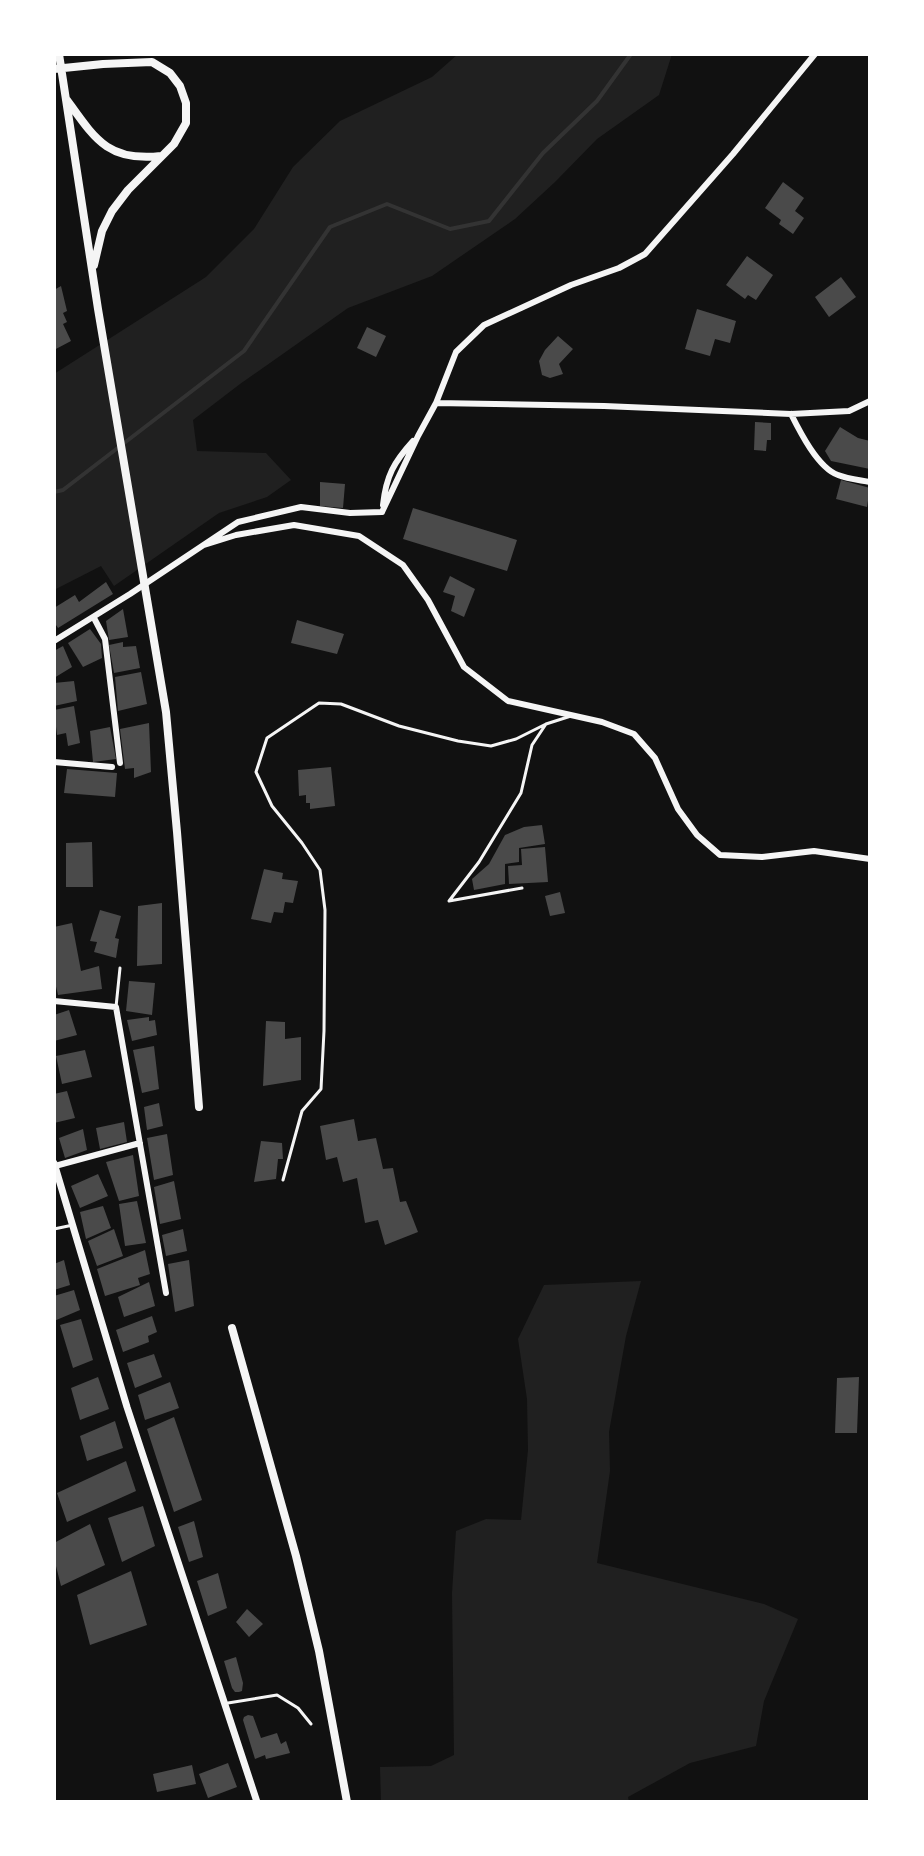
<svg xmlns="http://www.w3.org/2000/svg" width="924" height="1856" font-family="'Work Sans',sans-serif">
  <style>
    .green { fill: #202020 }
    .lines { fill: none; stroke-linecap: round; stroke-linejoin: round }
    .stream { stroke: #333; stroke-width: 4 }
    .building { fill: #4a4a4a }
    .service { stroke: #f5f5f5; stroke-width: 3 }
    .minor { stroke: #f5f5f5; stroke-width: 6 }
    .tertiary { stroke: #f5f5f5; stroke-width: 7 }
    .secondary { stroke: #f5f5f5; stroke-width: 8 }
  </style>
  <rect width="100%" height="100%" fill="#111"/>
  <path class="green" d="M458 54H672L659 95 597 139 555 182 515 219 432 276 348 308 240 384 193 420 197 451 266 453 291 480 267 497 219 513 114 586 101 566 54 590V374L206 277 254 229 293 167 340 121 432 77Z
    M641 1281 626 1336 609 1432 610 1471 597 1563 764 1604 798 1619 764 1701 756 1746 690 1763 628 1797 629 1802H381L380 1767 431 1766 454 1755 452 1593 456 1531 486 1519 521 1520 528 1450 527 1399 518 1339 544 1285Z"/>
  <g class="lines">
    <path class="stream" d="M54 492 63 490 244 351 330 227 387 204 450 229 489 221 543 153 597 101 631 54"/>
  </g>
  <path class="building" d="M783 182 804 198 795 211 804 218 793 234 779 224 781 220 765 208Z
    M747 256 773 275 756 300 748 295 745 299 726 285Z
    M841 277 856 297 829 317 815 297Z
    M61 286 67 311 63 313 67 322 63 324 71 341 54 350V290Z
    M697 309 736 321 730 343 715 339 710 356 685 349Z
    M367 327 386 336 376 357 357 348Z
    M558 336 573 349 559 364 563 374 550 378 542 375 539 361 545 350Z
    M755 422 771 423V440H767L766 451 754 450Z
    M840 427 858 438 870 441V469L831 461 825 451Z
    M841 480 870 488 867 507 836 499Z
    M320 482 345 484 343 508 320 506Z
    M413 508 517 540 507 571 403 539Z
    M450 576 475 589 464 617 451 611 455 596 443 592Z
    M106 582 113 594 58 628 54 622V608L75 595 79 602Z
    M123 609 128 637 109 640 106 621Z
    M297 620 344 634 337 654 291 643Z
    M90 629 101 644 102 658 83 667 68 643Z
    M123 642V647L136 646 140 668 114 673 109 645Z
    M63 646 72 667 54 678V651Z
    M141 672 147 704 118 711 115 677Z
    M74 681 77 701 54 706V683Z
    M74 706 80 743 68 746 66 733 57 735 54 710Z
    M149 723 151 772 134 778V768L125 769 120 729Z
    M110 727 116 759 93 762 90 731Z
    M331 767 335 806 310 809V803H306V795L299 796 298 770Z
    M67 769 117 773 115 797 64 793Z
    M542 825 545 844 519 848V862L505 864V884L474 890 472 879 489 864 505 835 524 827Z
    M92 842 93 887H66V843Z
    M545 847 548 882 509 884 508 866 522 865 521 849Z
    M264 869 283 873 282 879 298 881 293 903 285 902 283 913 274 912 271 923 251 919Z
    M560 892 565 913 550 916 545 896Z
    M162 903V964L137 966 138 906Z
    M100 910 121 916 115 938 119 939 116 958 94 952 97 942 90 941Z
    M72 923 81 971 99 966 102 989 58 995 54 978V927Z
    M129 981 155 983 152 1015 126 1011Z
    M69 1010 77 1035 54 1041V1015Z
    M149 1017V1021L155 1020 157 1035 132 1041 127 1020Z
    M266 1021 285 1022V1039L301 1037V1080L263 1086Z
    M154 1046 159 1089 142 1093 133 1050Z
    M85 1050 92 1077 62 1084 56 1056Z
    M67 1091 75 1118 54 1123V1094Z
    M159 1103 163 1126 147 1130 144 1107Z
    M354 1119 358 1141 376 1138 383 1169 393 1168 400 1202 406 1201 418 1232 385 1245 378 1220 365 1223 357 1178 343 1182 337 1157 326 1160 320 1126Z
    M124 1122 127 1142 100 1149 96 1128Z
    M83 1129 87 1150 65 1158 59 1138Z
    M167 1134 173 1175 154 1180 147 1138Z
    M261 1141 282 1143 283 1159H278L276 1179 254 1182Z
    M133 1155 139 1196 119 1201 106 1162Z
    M98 1174 108 1196 80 1208 71 1186Z
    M174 1181 181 1219 160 1224 154 1187Z
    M137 1201 146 1243 125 1246 119 1204Z
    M103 1206 111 1228 86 1239 80 1212Z
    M114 1229 123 1256 97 1266 88 1241Z
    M183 1229 187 1251 166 1256 162 1235Z
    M145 1250 150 1274 138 1278 140 1285 105 1296 97 1269Z
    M64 1260 70 1285 54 1290V1264Z
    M189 1260 194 1306 175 1312 168 1264Z
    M149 1282 155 1306 124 1317 118 1297Z
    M74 1290 80 1310 54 1321V1296Z
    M152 1316 157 1332 148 1336 149 1342 123 1352 116 1330Z
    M81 1319 93 1360 73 1368 60 1325Z
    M154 1354 162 1377 135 1388 127 1363Z
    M98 1377 109 1409 80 1420 71 1388Z
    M859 1377 857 1433H835L837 1378Z
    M170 1382 179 1408 145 1420 138 1395Z
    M174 1417 202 1500 174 1512 147 1429Z
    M115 1421 123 1448 87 1461 80 1436Z
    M126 1461 136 1491 67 1522 57 1493Z
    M143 1506 155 1546 122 1562 108 1518Z
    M194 1521 203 1557 189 1562 178 1527Z
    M90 1524 105 1565 61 1586 54 1558V1543Z
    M131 1571 147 1625 90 1645 77 1595Z
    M218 1573 227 1608 208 1616 197 1581Z
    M247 1609 263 1624 249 1637 236 1622Z
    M236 1657 243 1683 242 1691 239 1692H235L232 1688 224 1661Z
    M248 1715 253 1716 261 1738 277 1733 281 1744 286 1741 290 1753 266 1759 265 1755 255 1759 243 1720 244 1717Z
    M228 1763 237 1787 208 1798 199 1774Z
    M192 1765 196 1784 157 1792 153 1774Z"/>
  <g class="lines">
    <path class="service" d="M522 888 449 901 479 862 521 793 532 745 546 724 571 716
      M116 1007 120 968
      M283 1180 302 1111 321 1089 324 1031 325 910 320 870 302 843 272 806 256 772 267 738 319 703 341 704 399 726 458 741 491 746 516 739 546 724
      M54 1229 73 1225
      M228 1703 277 1695 298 1708 311 1724"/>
    <path class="minor" d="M436 403 604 406 791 414 849 411 870 401
      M791 414C800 432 818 468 838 475 848 479 860 480 870 482
      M383 505C386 476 394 462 413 441
      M382 512 418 436 436 403 456 352 484 325 571 285 619 268 645 254 733 154 815 54
      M204 545 236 535 294 525 359 536 403 565 428 600 464 667 508 701 602 722 634 734 655 758 678 809 697 835 720 855 762 857 814 851 870 859
      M94 618 105 639 120 763
      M54 641 130 594 238 522 301 507 350 513 382 512
      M54 762 112 767
      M54 1001 116 1007 166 1293
      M55 1166 140 1143"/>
    <path class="tertiary" d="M54 1163 127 1407 257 1802"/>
    <path class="secondary" d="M59 54 98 309 166 712 177 832 199 1107
      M54 69 103 64 152 62 170 73 180 86 186 103V123L174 144 128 190 112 211 102 231 94 265
      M67 100C95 139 108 162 161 156
      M232 1328 296 1556 319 1651 347 1802"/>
  </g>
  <rect width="924" height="1856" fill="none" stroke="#ffffff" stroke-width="112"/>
</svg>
